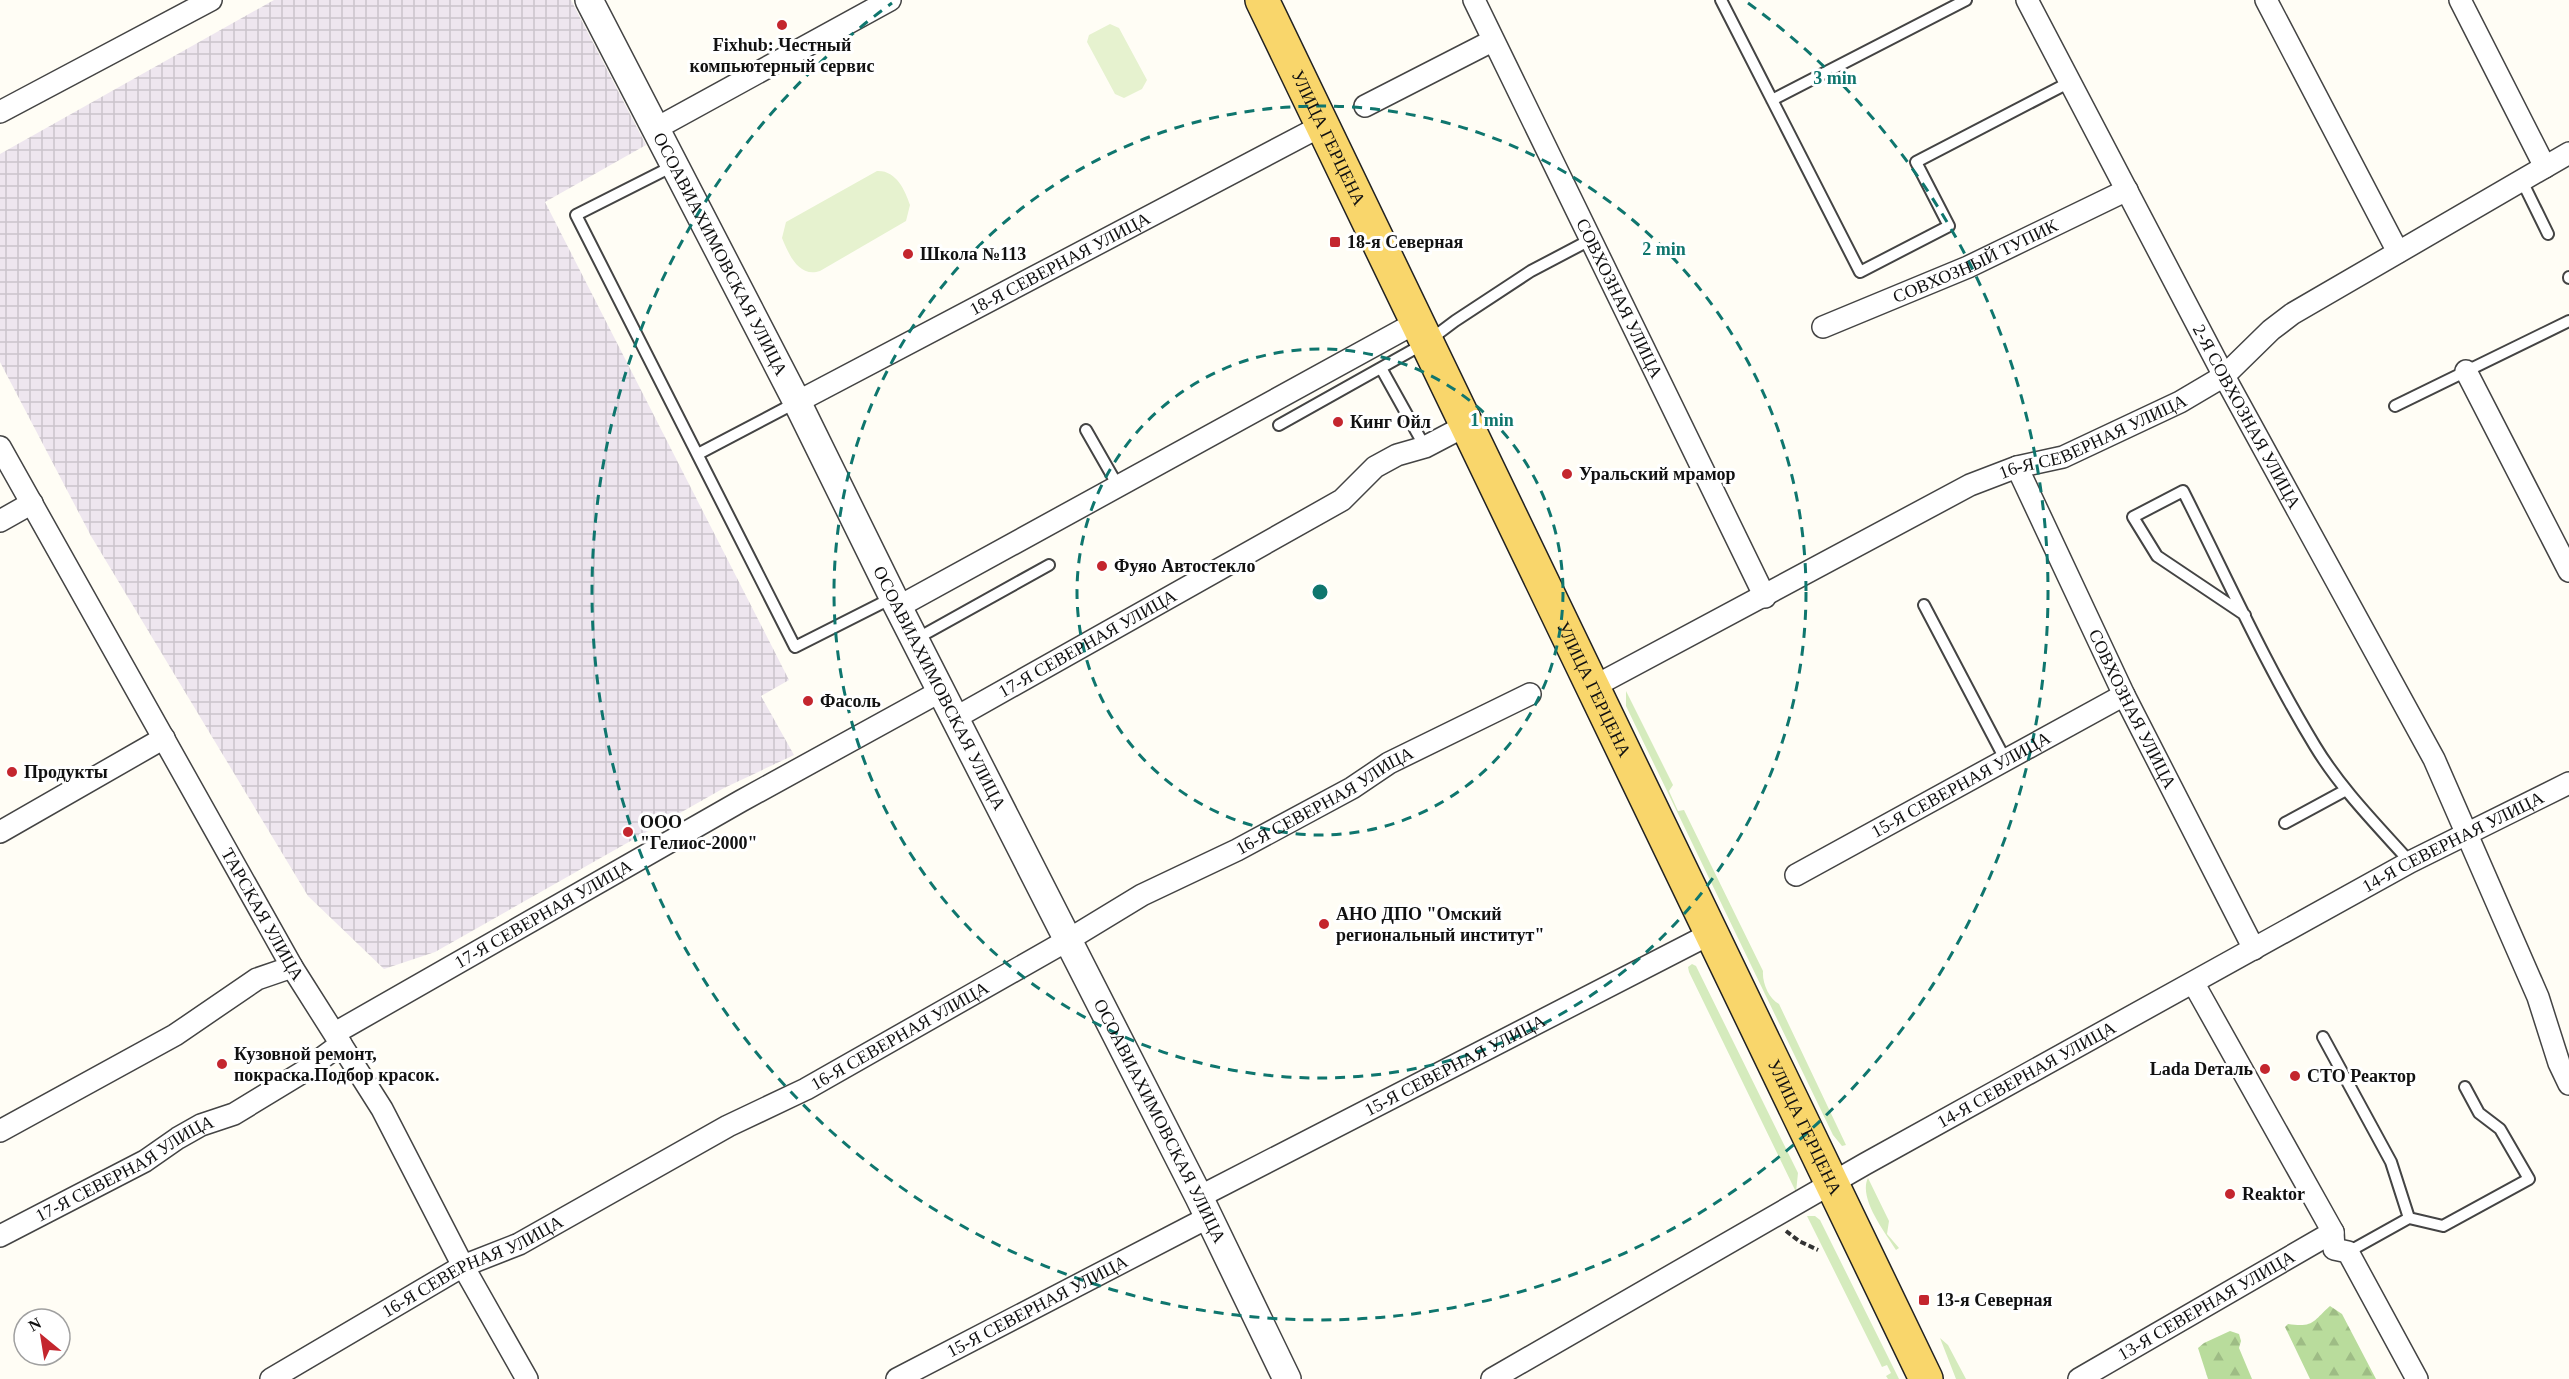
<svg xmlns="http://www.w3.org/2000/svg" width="2569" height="1379" font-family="'Times New Roman',serif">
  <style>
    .industrial { fill: url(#industrial-grid) }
    .grass { fill: #d5ebbd }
    .forest { fill: url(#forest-firs) }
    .pitch { fill: #e6f2cf }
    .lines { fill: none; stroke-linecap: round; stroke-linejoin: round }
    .service-casing { stroke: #444; stroke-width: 14 }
    .minor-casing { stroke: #444; stroke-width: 24 }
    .tertiary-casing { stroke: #444; stroke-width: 30 }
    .primary-casing { stroke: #222; stroke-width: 36 }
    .path { stroke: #333; stroke-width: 4; stroke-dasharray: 6 3; stroke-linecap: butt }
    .service { stroke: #fff; stroke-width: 10 }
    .minor { stroke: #fff; stroke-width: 21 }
    .tertiary { stroke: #fff; stroke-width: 27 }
    .primary { stroke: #f9d66b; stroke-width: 33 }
    .ring { fill: none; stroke: #0f766e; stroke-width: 3; stroke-dasharray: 10 8 }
    .poi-dot { fill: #c4262e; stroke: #fff; stroke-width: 2 }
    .labels { text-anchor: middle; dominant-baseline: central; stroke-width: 6; stroke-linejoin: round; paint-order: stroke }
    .poi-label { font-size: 18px; font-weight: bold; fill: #111; stroke: #fff; text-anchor: start }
    .street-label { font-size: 18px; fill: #111; stroke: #fff }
    .centre { fill: #0f766e; stroke: #fff; stroke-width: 3 }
    .ring-label { font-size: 18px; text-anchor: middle; font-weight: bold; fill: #0f766e; stroke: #fff; stroke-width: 6; stroke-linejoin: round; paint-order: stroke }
  </style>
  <defs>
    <pattern id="industrial-grid" width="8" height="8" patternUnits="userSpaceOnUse" patternTransform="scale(1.5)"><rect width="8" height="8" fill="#eee6ef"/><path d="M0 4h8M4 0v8" fill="none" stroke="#cbc4cc"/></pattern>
    <pattern id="forest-firs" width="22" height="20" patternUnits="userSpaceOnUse" patternTransform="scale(1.5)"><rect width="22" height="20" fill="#b9dc9c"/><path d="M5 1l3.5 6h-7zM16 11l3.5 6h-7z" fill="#9ebc85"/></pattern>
  </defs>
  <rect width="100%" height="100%" fill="#fffdf5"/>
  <path class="industrial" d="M274 0H571L646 145 545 202 789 680 761 696 794 755 724 788 435 952 384 969 308 896 91 536 0 362V154Z"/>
  <path class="grass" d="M1626 691 1673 785 1669 791 1678 811 1684 810 1763 971C1762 983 1769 999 1779 1004L1846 1145 1842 1146 1833 1135 1626 706Z
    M1692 964 1696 966 1798 1173 1796 1192 1689 972 1688 967Z
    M1868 1178 1889 1221 1887 1234 1899 1248 1896 1250C1885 1232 1858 1198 1868 1178Z
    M1807 1216H1815L1820 1220 1899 1379H1888L1886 1376 1891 1373 1887 1365 1882 1367Z
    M1940 1338 1948 1345 1966 1379H1956Z"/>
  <path class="forest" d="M2330 1306 2342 1314 2376 1379H2310L2285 1327 2288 1324C2314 1328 2313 1321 2330 1306Z
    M2230 1331 2239 1334 2241 1341 2239 1348 2252 1379H2208L2198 1348 2204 1343Z"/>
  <path class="pitch" d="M1110 24 1119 28 1147 80 1142 89 1124 98 1115 94 1087 42 1089 35Z
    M877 171C896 170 905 190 910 205L906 221 820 271C799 278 789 255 782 238L786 222Z"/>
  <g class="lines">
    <g class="service-casing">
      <path id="service" d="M1721 0 1860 272 1949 226 1916 162 2070 82
        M1772 100 1966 0
        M673 166 576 215 795 647 892 598
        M2522 181 2548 234
        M2569 277V278
        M1381 368 1425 447
        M2395 406 2569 321
        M1279 425 1427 342 1455 321 1531 271 1590 240
        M1086 430 1118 486
        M698 454 795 403
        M1924 605 2005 759
        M2245 615 2157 556 2133 517 2183 491C2226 576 2265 664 2315 746 2341 789 2377 825 2410 862
        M916 639 1049 565
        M2285 823 2346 790
        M2323 1037 2391 1162 2409 1218 2348 1252
        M2409 1218 2443 1226 2529 1179 2500 1129 2479 1113 2465 1087"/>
    </g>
    <g class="minor-casing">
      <g id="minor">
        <path id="s1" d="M1474 0 1765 597"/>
        <path id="s2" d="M2027 0 2224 376 2434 759 2538 997 2559 1063 2569 1084"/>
        <path d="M2266 0 2398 252"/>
        <path d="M2460 0 2545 167"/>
        <path d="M1365 106 1492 41"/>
        <path d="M0 112 211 0"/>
        <path d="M655 129 890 0"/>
        <path id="s3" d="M1823 327 1968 267 2127 190"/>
        <path d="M2466 371 2569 571"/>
        <path id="s4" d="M797 402 1323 125"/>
        <path id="s5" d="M0 447 292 967 382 1109 463 1266 527 1379"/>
        <path id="s6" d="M2017 467 2124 695 2254 949"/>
        <path d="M0 521 32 503"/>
        <path d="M898 607 1417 322"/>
        <path id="s7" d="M1593 687 1970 485 2017 467 2063 457 2180 402 2224 376 2271 330 2292 314 2569 153"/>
        <path id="s8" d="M955 718 1342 500 1375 467 1397 455 1425 447 1467 425"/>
        <path d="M0 832 164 738"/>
        <path id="s9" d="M1796 875 2124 695"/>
        <path d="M2194 984 2333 1232 2334 1249 2348 1252 2417 1379"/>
        <path id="s10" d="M335 1033 741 801 941 691"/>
        <path d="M0 1131 175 1035 257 979 292 967"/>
        <path id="s11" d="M1199 1197 1712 933"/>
        <path id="s12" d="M0 1236 145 1161 178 1138 201 1125 234 1114 303 1072 341 1044"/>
        <path id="s13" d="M271 1379 463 1266 519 1244 728 1126 806 1089 1068 940 1142 895 1237 850 1352 788 1389 763 1530 694"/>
        <path id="s14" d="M897 1379 1209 1217"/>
        <path id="s15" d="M1492 1379 1865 1164 2410 862 2569 783"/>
        <path id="s16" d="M2079 1379 2333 1232"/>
      </g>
    </g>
    <g class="tertiary-casing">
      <g id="tertiary">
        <path id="s17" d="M589 0 797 402 893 597 1199 1197 1287 1379"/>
      </g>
    </g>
    <g class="primary-casing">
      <g id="primary">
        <path id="s18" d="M1262 0 1926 1379"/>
      </g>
    </g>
    <path class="path" d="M1786 1231 1799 1241 1818 1250"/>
    <use href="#service" class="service"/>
    <use href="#minor" class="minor"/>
    <use href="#tertiary" class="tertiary"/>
    <use href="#primary" class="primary"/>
  </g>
  <g class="ring">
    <circle cx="1320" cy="592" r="243"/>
    <circle cx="1320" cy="592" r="486"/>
    <path d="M1748 3A728 728 0 1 1 892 3"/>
  </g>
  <g class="poi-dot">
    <circle cx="782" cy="25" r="6"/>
    <rect x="1329" y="236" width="12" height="12" rx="3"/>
    <circle cx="908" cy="254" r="6"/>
    <circle cx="1338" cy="422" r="6"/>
    <circle cx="1567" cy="474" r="6"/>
    <circle cx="1102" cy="566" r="6"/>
    <circle cx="808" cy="701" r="6"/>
    <circle cx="12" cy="772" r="6"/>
    <circle cx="628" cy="832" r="6"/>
    <circle cx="1324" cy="924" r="6"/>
    <circle cx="222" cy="1064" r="6"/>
    <circle cx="2265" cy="1069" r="6"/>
    <circle cx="2295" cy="1076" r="6"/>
    <circle cx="2230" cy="1194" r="6"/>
    <rect x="1918" y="1294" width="12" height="12" rx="3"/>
  </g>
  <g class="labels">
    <g class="poi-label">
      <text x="782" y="45" text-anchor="middle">Fixhub: Честный<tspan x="782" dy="21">компьютерный сервис</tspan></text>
      <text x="1347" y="242">18-я Северная</text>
      <text x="920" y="254">Школа №113</text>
      <text x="1350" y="422">Кинг Ойл</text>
      <text x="1579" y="474">Уральский мрамор</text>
      <text x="1114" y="566">Фуяо Автостекло</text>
      <text x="820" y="701">Фасоль</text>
      <text x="24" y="772">Продукты</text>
      <text x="640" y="822">ООО<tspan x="640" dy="21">"Гелиос-2000"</tspan></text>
      <text x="1336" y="914">АНО ДПО "Омский<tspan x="1336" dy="21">региональный институт"</tspan></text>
      <text x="234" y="1054">Кузовной ремонт,<tspan x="234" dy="21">покраска.Подбор красок.</tspan></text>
      <text x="2253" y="1069" text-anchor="end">Lada Dеталь</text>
      <text x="2307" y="1076">СТО Реактор</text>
      <text x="2242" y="1194">Reaktor</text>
      <text x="1936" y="1300">13-я Северная</text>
    </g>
    <g class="street-label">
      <text stroke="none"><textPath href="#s18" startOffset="153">УЛИЦА ГЕРЦЕНА</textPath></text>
      <text stroke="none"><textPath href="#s17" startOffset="286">ОСОАВИАХИМОВСКАЯ УЛИЦА</textPath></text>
      <text stroke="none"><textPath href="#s3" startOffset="166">СОВХОЗНЫЙ ТУПИК</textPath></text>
      <text stroke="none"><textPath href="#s4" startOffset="297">18-Я СЕВЕРНАЯ УЛИЦА</textPath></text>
      <text stroke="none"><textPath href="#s1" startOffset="332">СОВХОЗНАЯ УЛИЦА</textPath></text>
      <text stroke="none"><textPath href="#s2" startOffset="471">2-Я СОВХОЗНАЯ УЛИЦА</textPath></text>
      <text stroke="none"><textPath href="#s7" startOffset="560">16-Я СЕВЕРНАЯ УЛИЦА</textPath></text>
      <text stroke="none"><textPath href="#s8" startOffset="152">17-Я СЕВЕРНАЯ УЛИЦА</textPath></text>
      <text stroke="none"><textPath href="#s17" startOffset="772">ОСОАВИАХИМОВСКАЯ УЛИЦА</textPath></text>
      <text stroke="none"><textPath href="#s18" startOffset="765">УЛИЦА ГЕРЦЕНА</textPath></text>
      <text stroke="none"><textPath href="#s6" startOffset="268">СОВХОЗНАЯ УЛИЦА</textPath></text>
      <text stroke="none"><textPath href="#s9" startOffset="188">15-Я СЕВЕРНАЯ УЛИЦА</textPath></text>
      <text stroke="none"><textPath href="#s13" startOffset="1203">16-Я СЕВЕРНАЯ УЛИЦА</textPath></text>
      <text stroke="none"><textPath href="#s15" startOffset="1101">14-Я СЕВЕРНАЯ УЛИЦА</textPath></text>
      <text stroke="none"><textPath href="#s5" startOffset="536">ТАРСКАЯ УЛИЦА</textPath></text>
      <text stroke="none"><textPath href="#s10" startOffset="240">17-Я СЕВЕРНАЯ УЛИЦА</textPath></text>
      <text stroke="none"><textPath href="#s13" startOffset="717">16-Я СЕВЕРНАЯ УЛИЦА</textPath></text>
      <text stroke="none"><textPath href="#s11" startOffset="288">15-Я СЕВЕРНАЯ УЛИЦА</textPath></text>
      <text stroke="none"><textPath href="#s15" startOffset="615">14-Я СЕВЕРНАЯ УЛИЦА</textPath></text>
      <text stroke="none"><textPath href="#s17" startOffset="1258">ОСОАВИАХИМОВСКАЯ УЛИЦА</textPath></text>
      <text stroke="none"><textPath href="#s18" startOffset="1251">УЛИЦА ГЕРЦЕНА</textPath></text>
      <text stroke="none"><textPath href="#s12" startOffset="142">17-Я СЕВЕРНАЯ УЛИЦА</textPath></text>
      <text stroke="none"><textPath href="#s13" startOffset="231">16-Я СЕВЕРНАЯ УЛИЦА</textPath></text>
      <text stroke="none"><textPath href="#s14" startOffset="158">15-Я СЕВЕРНАЯ УЛИЦА</textPath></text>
      <text stroke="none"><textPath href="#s16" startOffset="147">13-Я СЕВЕРНАЯ УЛИЦА</textPath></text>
    </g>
  </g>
  <circle cx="1320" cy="592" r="9" class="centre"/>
  <g class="ring-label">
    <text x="1835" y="84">3 min</text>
    <text x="1664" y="255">2 min</text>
    <text x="1492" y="426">1 min</text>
  </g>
  <g transform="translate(42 1337) rotate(330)"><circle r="28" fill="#ffffff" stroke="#a0a0a0" stroke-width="1.5"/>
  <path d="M0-4.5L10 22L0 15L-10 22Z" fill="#c4262e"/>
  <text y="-9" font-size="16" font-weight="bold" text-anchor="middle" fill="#111111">N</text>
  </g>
</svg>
